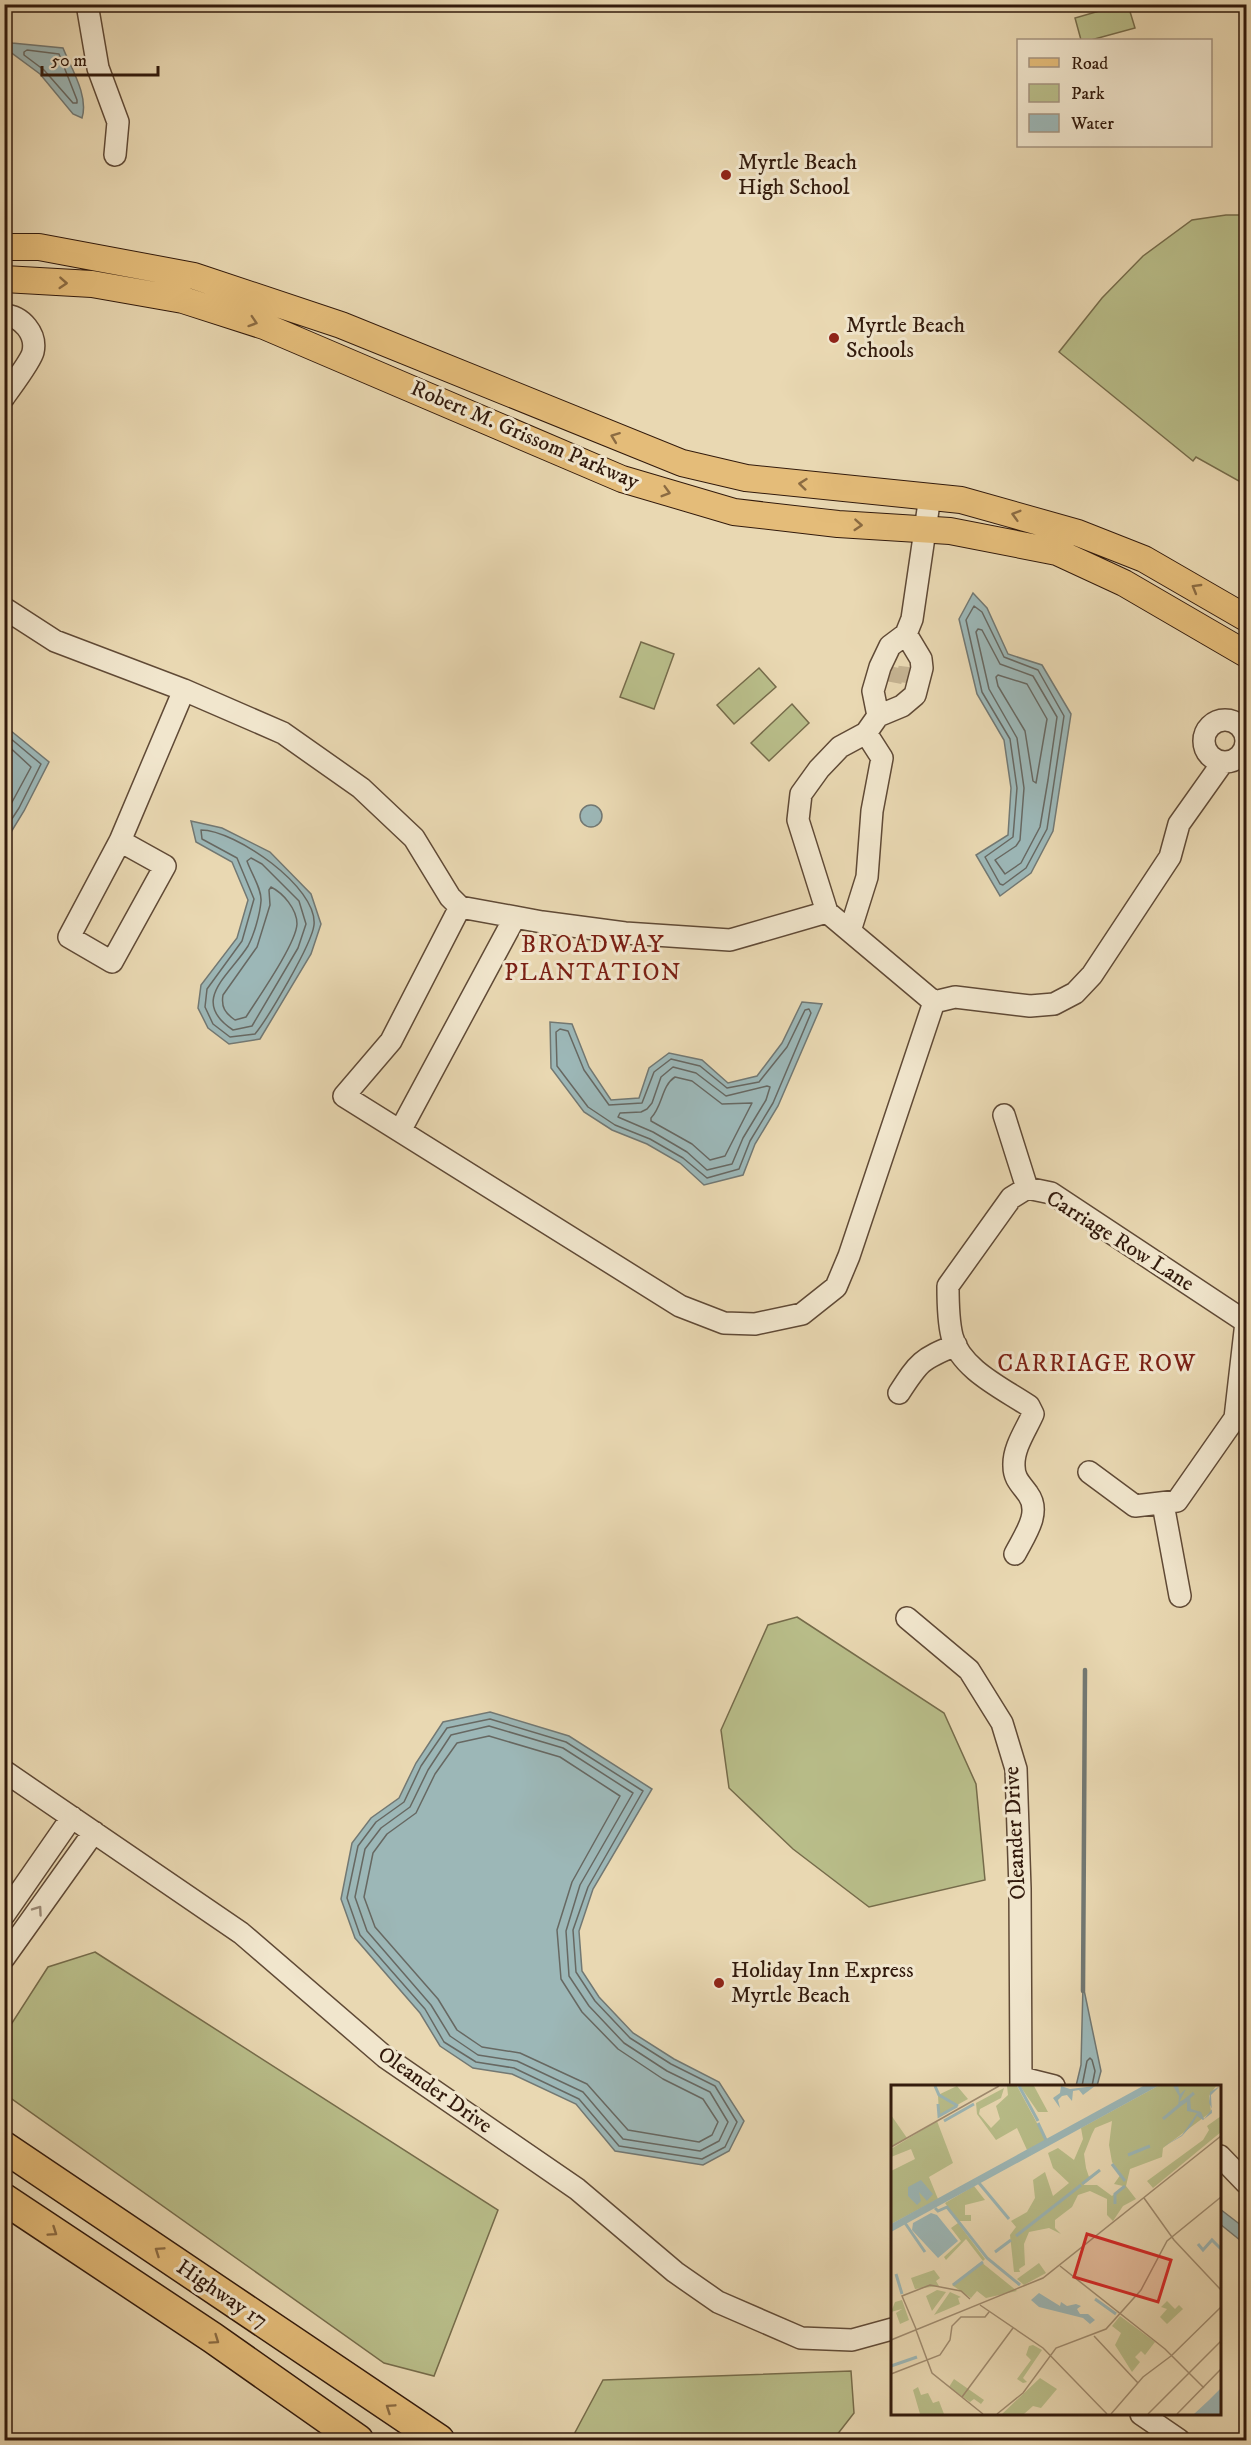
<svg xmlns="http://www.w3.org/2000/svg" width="1251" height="2445" font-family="'IM FELL DW Pica',serif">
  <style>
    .green { fill: #b9be8a; stroke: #766c4b; stroke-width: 1.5 }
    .water { fill: #9cb7b7; stroke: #727873; stroke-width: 1.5 }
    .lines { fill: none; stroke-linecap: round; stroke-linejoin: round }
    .shore { stroke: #676862; stroke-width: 1.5 }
    .stream { stroke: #727873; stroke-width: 4.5 }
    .minor-tunnel { stroke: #c4b291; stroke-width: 21; stroke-dasharray: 21 10; stroke-linecap: butt }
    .minor-casing { stroke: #604a36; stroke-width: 24 }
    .major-casing { stroke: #321a0c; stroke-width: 28 }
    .highway-casing { stroke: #321a0c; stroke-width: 33 }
    .minor { stroke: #f1e6cd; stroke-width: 21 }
    .major { stroke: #e4bc79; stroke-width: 26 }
    .highway { stroke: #e4bc79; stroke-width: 30 }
    .oneway { stroke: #8b6b42 }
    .oneway2 { stroke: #9b8a76 }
    .poi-dot { fill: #8f2418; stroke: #f1e6cd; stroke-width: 2 }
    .labels { text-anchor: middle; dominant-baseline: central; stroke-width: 6; stroke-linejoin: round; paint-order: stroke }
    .poi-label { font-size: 22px; fill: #321a0c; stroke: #f1e6cd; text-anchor: start }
    .street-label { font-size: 22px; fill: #321a0c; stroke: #f1e6cd }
    .neighbourhood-label { font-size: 24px; letter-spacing: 1.5px; fill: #7a1f14; stroke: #f1e6cd }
    .inset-river { fill: none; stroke: #9cb7b7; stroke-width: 3 }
    .inset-road { fill: none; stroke: #a08c70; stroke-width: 1.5 }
    .view { fill: #d62828; fill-opacity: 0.15; stroke: #d62828; stroke-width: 3 }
    .inset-edge { fill: none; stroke: #321a0c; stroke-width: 3 }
  </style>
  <rect width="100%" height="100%" fill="#e9d8b2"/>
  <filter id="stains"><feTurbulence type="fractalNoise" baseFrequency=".00333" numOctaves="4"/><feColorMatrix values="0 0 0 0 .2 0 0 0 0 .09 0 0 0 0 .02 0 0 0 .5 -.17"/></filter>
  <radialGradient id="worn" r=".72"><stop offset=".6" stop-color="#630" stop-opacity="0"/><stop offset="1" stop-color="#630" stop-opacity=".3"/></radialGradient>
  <path class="green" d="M1120 5H1128L1135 28 1091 40H1081L1075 18Z
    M1226 215H1246V485L1196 457 1193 461 1059 352 1102 298 1143 256 1192 220Z
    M641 642 674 654 654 709 620 697Z
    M759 668 776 687 734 724 717 705Z
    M792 704 809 723 769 761 751 743Z
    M797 1617 944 1713 976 1784 985 1880 869 1907 793 1849 729 1788 721 1730 768 1625Z
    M95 1952 498 2210 434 2376 384 2363 5 2094V2034L48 1967Z
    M851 2371 854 2413 833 2440H571L603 2380Z"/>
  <path class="water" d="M5 36 12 43 63 48C71 68 89 96 82 118L73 114 40 74 5 48Z
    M973 593 987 608 1008 654 1042 665 1071 714 1053 831 1031 873 1000 896 976 855 1008 835 1011 788 1004 740 977 694 959 619Z
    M5 726 49 762 24 811 5 842Z
    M580 816a11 11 0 1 1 22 0a11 11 0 1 1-22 0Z
    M191 821 222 828 270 852 311 894 321 924 311 954 260 1039 229 1044 208 1028 198 1008 201 985 237 938 248 900 232 862 196 842Z
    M802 1002 822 1004 778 1106 755 1144 743 1175 704 1185 680 1163 647 1144 612 1130 584 1112 551 1068 550 1022 572 1024 589 1067 611 1100 639 1098 649 1068 669 1053 702 1060 728 1083 757 1076 782 1043Z
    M490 1712 569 1736 652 1789 593 1889 579 1931 582 1971 599 1997 633 2033 674 2059 719 2082 744 2121 729 2151 703 2165 615 2151 576 2104 512 2074 473 2068 440 2046 420 2013 355 1938 341 1899 352 1843 371 1818 399 1798 416 1763 443 1722Z
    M1083 1985 1101 2071 1097 2086H1076L1081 2065Z
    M1220 2209 1246 2229V2245L1220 2224Z"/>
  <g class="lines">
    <path class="shore" d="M27 50 59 54 77 100V103H73L44 70 24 55V52Z
      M974 606 982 612 1004 657 1038 670 1064 716 1047 829 1026 868 1003 885 1000 884 985 857 1013 837 1017 788 1010 739 982 692 966 620Z
      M978 629 982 630 1000 664 1033 676 1057 717 1048 780 1040 827 1021 863 1005 874 995 860 1016 846 1020 840 1024 788 1017 738 989 689 976 632Z
      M998 675 1027 684 1047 719 1036 783 1033 781 1025 731 998 686 996 677Z
      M4 733 41 764 19 808 4 831
      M4 742 31 767 4 817
      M201 830C235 830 318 887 314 925 312 944 268 1018 255 1034L230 1037 213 1024 205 1007 207 989 242 941 254 899 237 858 202 839Z
      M251 858 262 864 299 901 306 924 298 948 252 1026 233 1030C189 1001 229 976 248 946 254 935 260 914 261 901 262 889 251 873 247 861Z
      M271 887C283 893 297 909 297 924 296 944 258 998 246 1017L235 1020C225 1013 221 1007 223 995L257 947 270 905 269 890Z
      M809 1009 811 1013 773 1103 750 1141 739 1169 707 1178 683 1158 650 1139 615 1125 588 1107 557 1066 556 1032 560 1029 568 1031 584 1070 609 1105 642 1103 654 1072 671 1059 700 1066 727 1088 759 1082 787 1047 805 1010Z
      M673 1067 696 1073 726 1096 767 1086 770 1087 766 1100 743 1138 732 1164 707 1170 687 1152 653 1132 618 1117 620 1113 641 1112 647 1109 652 1103 661 1077Z
      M675 1077 692 1081 722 1104 752 1103 725 1156 710 1160 692 1144 651 1121V1118C663 1106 661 1086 675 1077Z
      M490 1719 566 1742 643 1791 588 1887 573 1930 576 1972 595 2001 630 2038 671 2064 715 2086 737 2122 725 2147 702 2159 619 2146 579 2099 514 2068 476 2062 444 2042 425 2009 360 1935 347 1898 358 1846 376 1822 404 1802 421 1766 447 1728Z
      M489 1726 563 1748 633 1793 580 1885 566 1931 569 1976 589 2006 624 2043 667 2071 710 2092 728 2122 719 2141 700 2151 623 2139 583 2092 517 2061 478 2055 450 2036 431 2005 367 1931 355 1897 365 1849 381 1828 410 1807 428 1770 451 1735Z
      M489 1736 560 1757 620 1796 572 1882 557 1930 561 1979 582 2012 618 2049 663 2079 703 2099 718 2122 712 2135 699 2142 628 2130 587 2084 520 2053 482 2047 457 2030 438 1999 375 1927 364 1897 373 1853 387 1834 416 1813 435 1774 457 1743Z
      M1082 2086 1087 2061 1090 2058 1092 2060 1095 2071 1092 2086"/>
    <path class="stream" d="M1083 1991 1085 1670"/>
    <path class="minor-tunnel" d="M891 682 894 667
      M907 683 909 667"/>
    <g class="minor-casing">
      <path id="minor" d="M87 4 98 68 118 122 115 155
        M4 315C22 316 37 334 33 352 31 361 11 387 4 397
        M4 608 55 641 184 690 120 841 69 937 112 962 165 866 120 841
        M184 690 283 733 361 788 414 838 450 897 460 907 391 1041 344 1096 680 1306 724 1323 755 1324 802 1314 836 1287 849 1256 934 1002 827 912 730 940 625 933 542 922 460 907
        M878 716 873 691 880 667 890 646 906 634 912 619 930 496
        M1204 741a21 21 0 1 1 42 0a21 21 0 1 1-42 0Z
        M827 912 798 820 801 794 819 769 840 747 866 733 878 716 902 706 915 695 922 668 921 659 906 634
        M850 931 867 877 872 811 882 758 866 733
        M934 1002 955 997 1030 1006 1054 1004 1075 993 1092 975 1170 857 1179 824 1223 762
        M1004 1115 1027 1188
        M400 1131 515 917
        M899 1393C919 1362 921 1359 956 1345
        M1089 1472 1135 1506 1177 1501 1235 1418 1246 1322
        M1163 1504 1180 1596
        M1015 1554C1024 1536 1042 1513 1028 1494 1021 1484 1014 1479 1014 1466 1013 1448 1026 1430 1033 1414L1029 1406C1004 1389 960 1369 952 1336 948 1320 948 1302 948 1286L1011 1198 1027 1188 1051 1193 1246 1322
        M907 1618 969 1670 1002 1723 1016 1769 1020 1889 1021 2086
        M4 1771 241 1933 385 2057 577 2189 675 2272 718 2302 801 2338 852 2340 892 2329
        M4 1915 72 1817
        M4 1958 94 1832
        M1022 2078 1054 2086
        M1220 2156 1246 2183
        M1141 2414 1179 2440"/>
    </g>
    <g class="major-casing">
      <path id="major" d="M4 247H39L194 276 341 325 682 463 746 478 961 500 1078 533 1144 559 1246 618
        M4 279 92 284 183 300 264 326 622 479 734 512 838 524 950 531 1057 552 1124 583 1246 654"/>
    </g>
    <g class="highway-casing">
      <path id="highway" d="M4 2147 439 2440
        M4 2199 213 2338 358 2440"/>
    </g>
    <use href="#minor" class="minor"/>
    <use href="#major" class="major"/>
    <use href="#highway" class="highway"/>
  </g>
  <defs><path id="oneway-chevron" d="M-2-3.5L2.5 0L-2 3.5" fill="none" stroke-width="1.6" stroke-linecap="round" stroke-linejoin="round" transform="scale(1.5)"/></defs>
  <g class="oneway">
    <use href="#oneway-chevron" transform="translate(63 283) rotate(4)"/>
    <use href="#oneway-chevron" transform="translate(253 322) rotate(18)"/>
    <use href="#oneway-chevron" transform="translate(615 437) rotate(-159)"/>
    <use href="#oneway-chevron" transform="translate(803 484) rotate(-174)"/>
    <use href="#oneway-chevron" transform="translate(666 492) rotate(16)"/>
    <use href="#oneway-chevron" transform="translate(1016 515) rotate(-164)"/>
    <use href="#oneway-chevron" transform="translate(858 525) rotate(4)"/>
    <use href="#oneway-chevron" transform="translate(1196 588) rotate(-150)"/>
    <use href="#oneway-chevron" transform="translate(53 2232) rotate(34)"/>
    <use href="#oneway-chevron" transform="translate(159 2251) rotate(-146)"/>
    <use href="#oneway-chevron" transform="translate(215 2340) rotate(35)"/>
    <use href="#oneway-chevron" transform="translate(390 2408) rotate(-146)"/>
  </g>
  <use class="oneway2" href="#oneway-chevron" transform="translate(38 1910) rotate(-55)"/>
  <g class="poi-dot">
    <circle cx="726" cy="175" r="6"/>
    <circle cx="834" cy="338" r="6"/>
    <circle cx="719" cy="1983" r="6"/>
  </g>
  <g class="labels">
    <g class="poi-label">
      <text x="738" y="162">Myrtle Beach<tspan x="738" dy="25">High School</tspan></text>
      <text x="846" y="325">Myrtle Beach<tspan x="846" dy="25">Schools</tspan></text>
      <text x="731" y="1970">Holiday Inn Express<tspan x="731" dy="25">Myrtle Beach</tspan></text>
    </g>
    <g class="street-label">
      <text transform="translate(525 435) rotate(23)">Robert M. Grissom Parkway</text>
      <text transform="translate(1120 1241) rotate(32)">Carriage Row Lane</text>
      <text transform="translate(1015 1833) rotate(-93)">Oleander Drive</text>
      <text transform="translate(435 2090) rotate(35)">Oleander Drive</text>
      <text transform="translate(222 2294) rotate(34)">Highway 17</text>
    </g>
    <g class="neighbourhood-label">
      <text x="593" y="945">BROADWAY<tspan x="593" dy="28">PLANTATION</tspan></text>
      <text x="1097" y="1364">CARRIAGE ROW</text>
    </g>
  </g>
  <g transform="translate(891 2085)">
    <rect width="330" height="330" fill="#e9d8b2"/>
    <path d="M66 1 77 14 48 30 47 10ZM116 1H126L155 55 136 65 126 43 105 55 86 29 85 18 113 3 110 13 89 24 88 29 100 43 109 34 105 21 117 10ZM129 1H143L157 27H147ZM267 1H325L318 11 320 27 272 63 271 72 239 84 235 101 245 114 232 121 222 136 216 130V114L199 106 187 110 181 122 164 135V143L170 149 158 143 138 147 133 159 134 180 128 184 129 187H123L119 150 125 142 120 136 136 127 144 113 142 95 154 87 162 111 178 98 162 83 157 68 167 63 183 75 192 54 190 43ZM221 36 218 60 221 77 230 89 223 99 232 101 221 111 206 100H192L210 85 198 92 195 83 193 69 201 49 204 43ZM0 30 16 53 0 62ZM330 31V47L262 103 256 96 312 55 318 45 316 41ZM46 36 62 78 38 92 47 114 0 139V86L24 74 20 64 0 72V64ZM83 101 94 115 74 120V130H80V136H67L54 118ZM67 138 94 174 92 176 75 154 55 175 53 172 70 156 60 143ZM90 177 126 206 95 213 86 206 80 213 61 200ZM148 178 155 188 133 200 126 194ZM43 185 49 193 45 196 48 201 24 204 20 193ZM46 205 55 207 41 226 35 211ZM59 207 70 212 67 213 69 219 43 230ZM11 215 18 235 9 239 5 228 11 224 0 227 4 217ZM276 216 284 224 288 220 292 224 276 239 269 232 276 224 270 222ZM229 231 264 257 254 270 250 266 244 272 249 277 241 287 224 260 230 248 221 241ZM142 260 151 265 132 293 136 297 132 298 126 294 140 275 135 270 138 261ZM149 293 166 304 150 323 142 321 133 329H111ZM63 294 93 315 90 319 83 314 79 317 58 302ZM27 302 30 310 37 308 42 318 48 316 53 329H29L22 305Z" fill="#b9be8a" fill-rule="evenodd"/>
    <path d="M170 1 179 4 204 1 192 10 188 5 182 6 181 16 176 10 171 11 167 15 169 23 162 13 169 8ZM252 1H267L0 147V139ZM282 1H287L289 9 295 4 288 17 299 12 300 24 310 27 313 34 321 24 318 18 319 7 329 1 320 10 321 28 312 35 306 31 301 40 291 51 272 62 291 50 306 28 296 26V17L287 23 288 11ZM30 95 42 109 36 116 28 107 30 116 26 120 17 111V102ZM40 128 46 130 67 156 47 173 21 145 22 138ZM148 208 169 221 170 217 176 221 185 219 190 221 186 224 189 229H197L204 235 199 239 192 233 148 222 140 215ZM330 303V329H303L317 316Z" fill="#9cb7b7"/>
    <path class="inset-river" d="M44 1 48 10 67 21M128 1 147 36M47 19 48 31 66 21M272 34 303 8M53 36 83 19M147 38 155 55M237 70 259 61M221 79 234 96M88 98 118 134M191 99 209 85M224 119V109L234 101M44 123 47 126 56 122 96 173 129 200M14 138 34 167M125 151 190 100M307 159 312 165 321 155 330 164M104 167 120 155M5 189 11 209M62 200 92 177M204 214 225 229M0 281 26 272"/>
    <path class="inset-road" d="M0 62 108 1M253 113 283 155 330 205M169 181 274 264 313 303M89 220 152 263 216 329M25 244 11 211 39 200 70 206 79 214M25 245 41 288 92 329M203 251 247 298M0 255 152 193 330 51M280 271 330 222M0 289 49 270 59 255 61 241 70 232H94L98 227M71 312 122 243M106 329 132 308 165 263 215 244 250 205 276 156 330 112M220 329 252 292 280 271M257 329 330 256M286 329 330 284"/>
    <path class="view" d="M196 149 280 175 267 217 183 192Z"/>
    <rect width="330" height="330" class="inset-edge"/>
  </g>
  <rect width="1251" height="2445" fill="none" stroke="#e9d8b2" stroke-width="24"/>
  <rect x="6" y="6" width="1239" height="2433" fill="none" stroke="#321a0c" stroke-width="3"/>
  <rect x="12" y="12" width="1227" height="2421" fill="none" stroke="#321a0c" stroke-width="1.5"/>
  <rect x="1017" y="39" width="195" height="108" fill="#f1e6cd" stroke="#a59480" stroke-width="1.5"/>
  <rect x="1029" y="58" width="30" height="9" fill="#e4bc79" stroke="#a59480" stroke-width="1.5"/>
  <text x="1071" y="69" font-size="18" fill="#321a0c">Road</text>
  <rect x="1029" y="84" width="30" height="18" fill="#b9be8a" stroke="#a59480" stroke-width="1.5"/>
  <text x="1071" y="99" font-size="18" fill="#321a0c">Park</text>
  <rect x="1029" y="114" width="30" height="18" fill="#9cb7b7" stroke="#a59480" stroke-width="1.5"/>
  <text x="1071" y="129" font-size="18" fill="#321a0c">Water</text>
  <path d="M42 66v9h116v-9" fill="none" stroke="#321a0c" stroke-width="3"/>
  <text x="51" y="66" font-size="18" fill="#321a0c" stroke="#f1e6cd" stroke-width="4.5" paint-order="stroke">50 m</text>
  <rect width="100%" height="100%" filter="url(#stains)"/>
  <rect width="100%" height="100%" fill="url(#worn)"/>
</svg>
